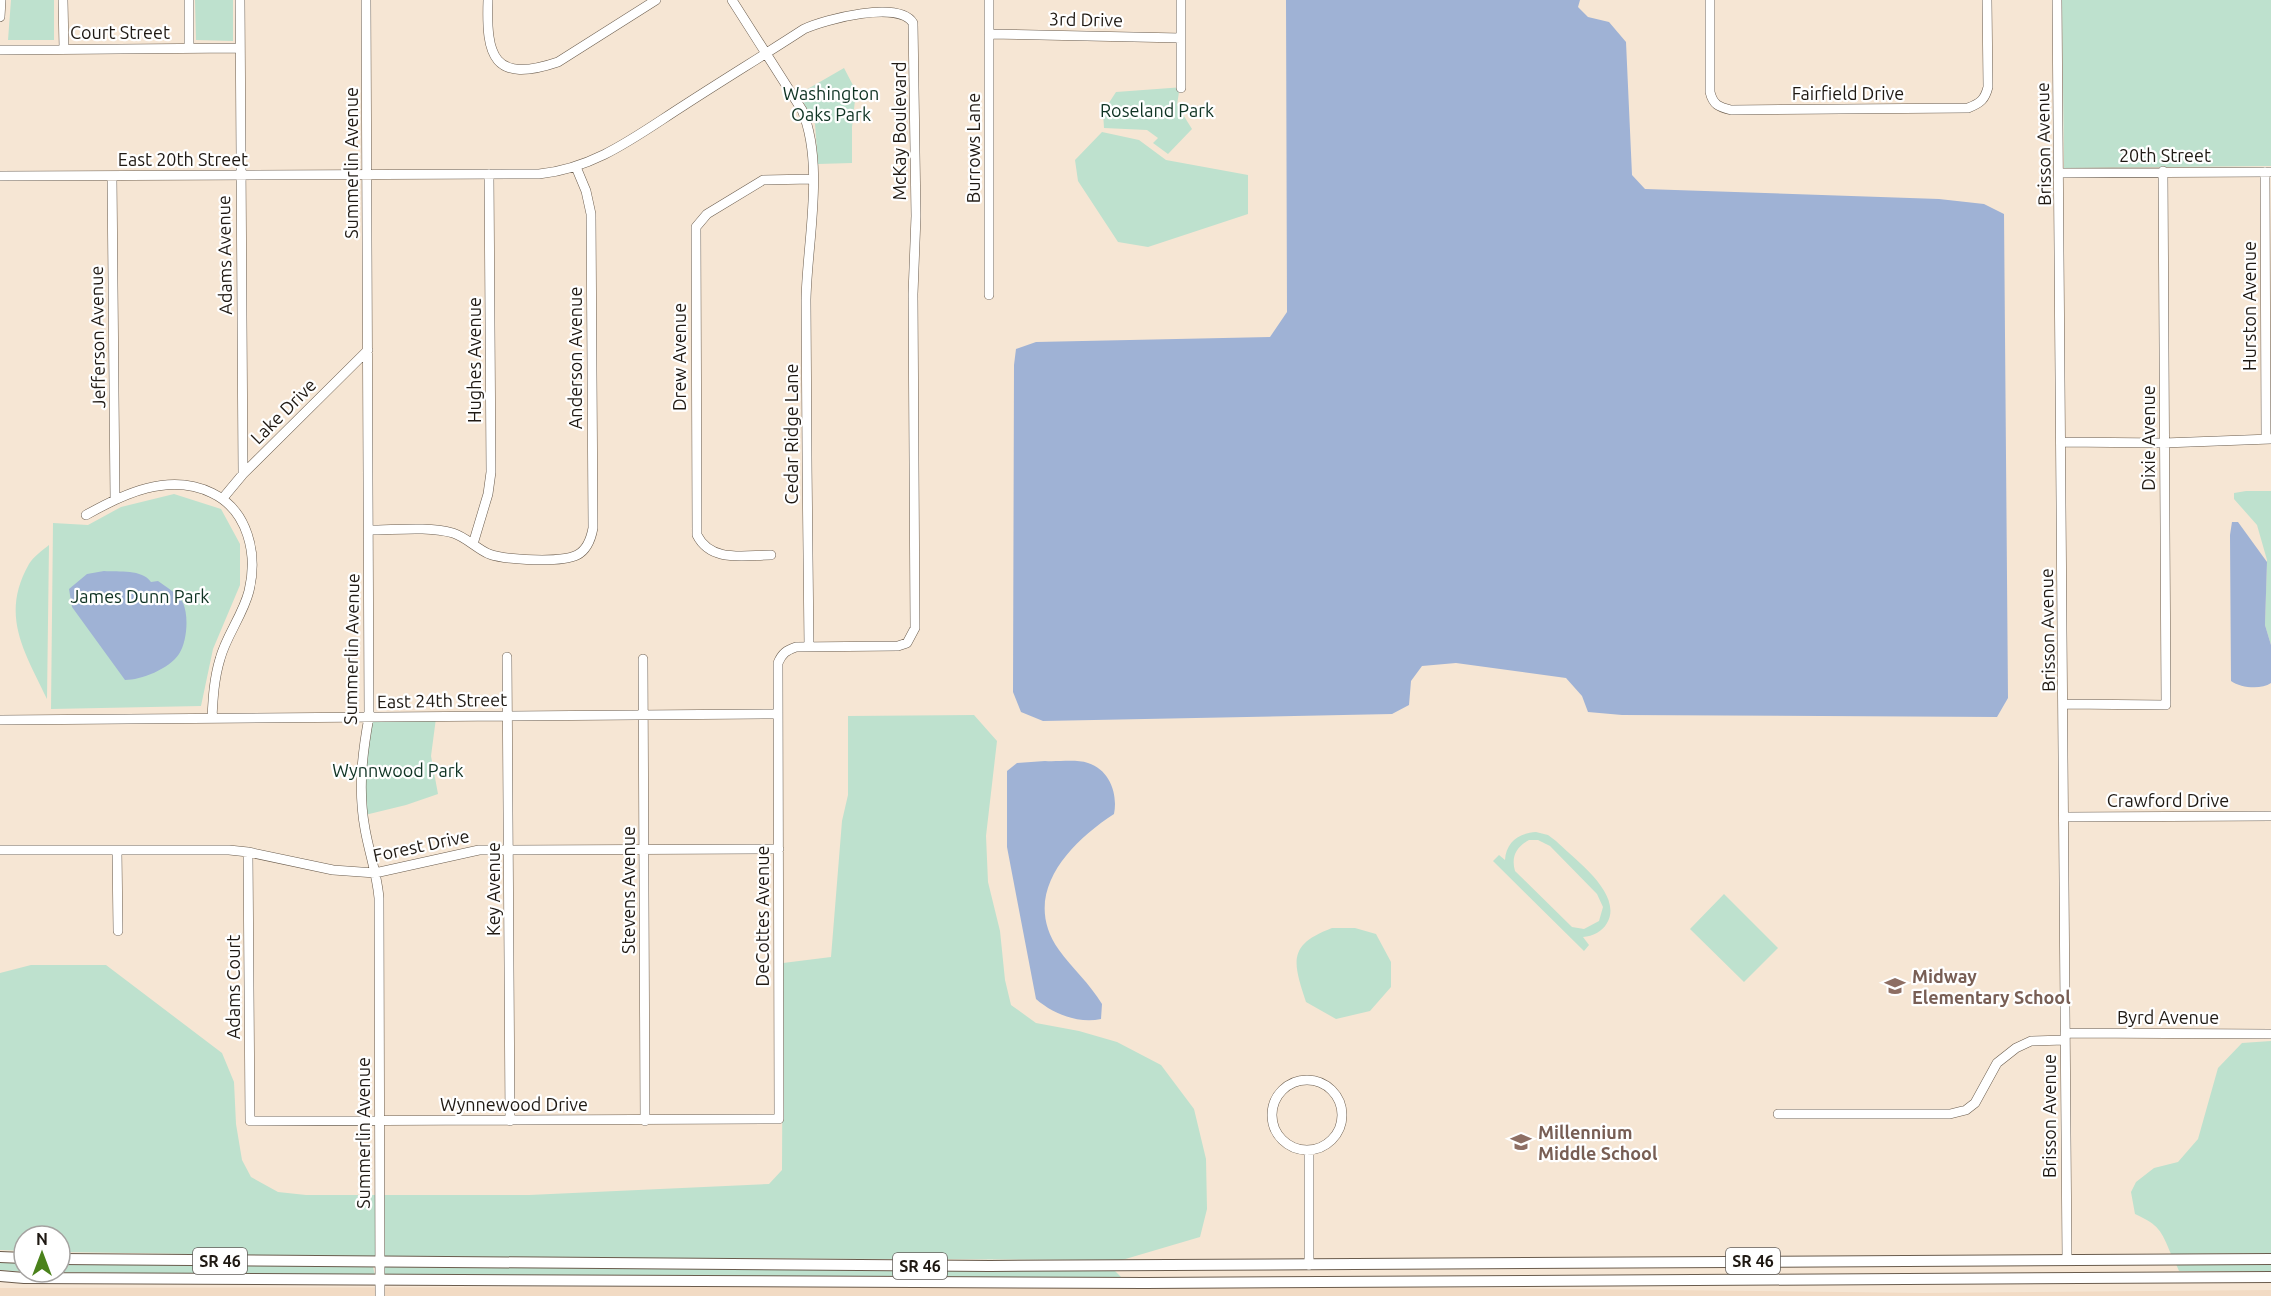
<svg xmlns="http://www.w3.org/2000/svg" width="2271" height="1296" font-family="Ubuntu,sans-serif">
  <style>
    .built { fill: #f2dbc4 }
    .green { fill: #bee1ce; fill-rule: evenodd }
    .water { fill: #9fb2d5 }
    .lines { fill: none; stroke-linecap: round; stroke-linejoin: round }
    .minor-casing { stroke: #6a5c4d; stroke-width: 10 }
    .major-casing { stroke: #6a5c4d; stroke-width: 12 }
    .minor { stroke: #fff; stroke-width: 9 }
    .major { stroke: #fff; stroke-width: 10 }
    .labels { text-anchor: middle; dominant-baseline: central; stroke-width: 4.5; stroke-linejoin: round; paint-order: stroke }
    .shield { fill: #fff; stroke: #625e5a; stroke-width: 1.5 }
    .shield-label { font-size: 16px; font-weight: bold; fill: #1f1913 }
    .street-label { font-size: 18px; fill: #1f1913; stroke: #fff }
    .park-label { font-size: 18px; fill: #0f3323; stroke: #fff }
    .education-label { font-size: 18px; font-weight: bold; fill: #785e54; stroke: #fff; text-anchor: start }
  </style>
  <rect width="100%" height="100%" fill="#f6e6d4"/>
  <path class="built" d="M1301 1286 1925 1293 2271 1290V1296H0V1288Z"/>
  <path class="green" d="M11 0H54V40H8Z
    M195 0H233V41L196 40Z
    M2062 0H2271V166L2064 168Z
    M844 68 856 91 852 127V163L818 164 815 124 799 94Z
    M1184 87 1179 92 1177 105 1192 129 1168 154 1153 143 1158 138 1147 130 1104 128 1103 112 1116 92Z
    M1102 132 1139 140 1166 160 1248 175V214L1148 247 1118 242 1078 181 1075 160Z
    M2246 491H2271V645L2265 625 2267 560 2257 525 2234 499V493Z
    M174 494 221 509 240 544V585L213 649 201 706 51 709 53 523 88 525 121 507Z
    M49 545 47 699C24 651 0 615 29 564 33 557 43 550 49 545Z
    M974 715 997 741 986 836 988 882 1000 931 1005 980 1011 1005 1036 1023 1079 1031 1117 1042 1161 1065 1194 1109 1206 1159 1207 1209 1200 1237 1122 1260 384 1257V1195H529L769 1184 782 1170 783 963 831 957 842 821 848 795V716Z
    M371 718H436L431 756 438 794 406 805 365 815 363 807Z
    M1536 832 1548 835 1556 841C1574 859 1624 894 1607 923 1602 932 1593 936 1583 937L1589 945 1584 951 1493 861 1499 855 1505 860C1506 842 1519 833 1536 832ZM1529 840H1538L1550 846 1597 894 1603 907 1599 921 1584 929 1572 927 1515 871C1511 857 1516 847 1529 840Z
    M1724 894 1778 948 1744 982 1690 929Z
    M1332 928H1355L1376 934 1391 962V987L1370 1011 1336 1019 1306 1002C1293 962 1287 945 1332 928Z
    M31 965H106L222 1053 234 1082 236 1124 242 1160 251 1177 278 1192 306 1195H375V1257L60 1252V1236H24V1251L0 1250V973Z
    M2271 1041V1253L2171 1254C2161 1230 2159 1225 2135 1214L2131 1192 2136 1182 2154 1168 2178 1162 2198 1139 2218 1068 2242 1043Z
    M0 1260 24 1261V1272H60V1262L373 1267 375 1275 24 1272 0 1270Z
    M2176 1264H2271V1271H2179Z
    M384 1267 1115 1271 1123 1279 384 1275Z"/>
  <path class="water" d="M1286 0H1580L1578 7 1588 17 1609 22 1626 42 1632 175 1645 189 1939 199 1984 204 2004 214 2008 698 1997 717 1622 715 1588 712 1582 696 1566 678 1456 663 1422 666 1411 681 1409 705 1392 714 1043 721 1021 712 1013 692 1014 365 1016 349 1036 342 1270 337 1287 312Z
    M2232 522H2238L2267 562 2265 625 2271 645V683C2261 690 2241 688 2231 681L2230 535Z
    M104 571C119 572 142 569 151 582L158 581C166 587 179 594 183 603 189 616 187 642 179 654 169 669 141 680 125 680L72 607 69 589 87 574Z
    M1045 761C1058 762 1076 759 1088 763 1110 770 1118 794 1114 814 1068 844 1020 895 1059 950 1072 968 1090 984 1102 1004L1101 1019C1079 1024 1053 1014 1036 999L1007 847V771L1017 763Z"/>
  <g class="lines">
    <g class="minor-casing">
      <path id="minor" d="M63 0 64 49
        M240 0 243 474
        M366 0 369 717C362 755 358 791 365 829 369 852 377 874 379 898L380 1296
        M488 0C486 56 493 84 558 62L656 0
        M732 0 802 110C825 165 807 242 806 300 806 416 808 531 809 647
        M989 0V295
        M1181 0V88
        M1710 0V92C1713 105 1719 107 1731 110L1968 108C1981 103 1985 99 1988 87L1987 0
        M2057 0 2067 1259
        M0 17 1 0
        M989 34 1181 38
        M189 48V0
        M0 50 240 48
        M2265 172 2266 439
        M2060 173 2270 172
        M0 176 539 174C596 168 636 136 683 106 723 80 764 55 804 29 826 19 899 0 913 23L916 216 913 294 915 628 907 643 898 646 796 647C787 650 782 653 778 663L779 1119 250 1121 248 852
        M112 176 115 499
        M2061 442 2164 443 2271 439
        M223 498 243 474 368 350
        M86 515C123 494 169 472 212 493 248 510 258 554 249 591 243 615 226 636 220 659 214 679 213 698 212 718
        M369 530C396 530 427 526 453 533 466 537 477 549 489 554 506 560 561 563 577 555 587 550 591 539 593 528L591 214 586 191 576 167
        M473 544 488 494 491 472 489 174
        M771 555C744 555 711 563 697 535L696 227 707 214 763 180 812 179
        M507 657 510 1121
        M643 659 645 1121
        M2064 704 2166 705 2163 171
        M0 720 777 714
        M2065 817 2271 816
        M0 850H229L248 852 333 870 375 873 479 850 779 849
        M117 850 118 931
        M2065 1033 2271 1034
        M1272 1115a35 35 0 1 1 70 0a35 35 0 1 1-70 0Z
        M1778 1114H1950L1966 1110 1975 1103 1997 1063 2016 1048 2031 1041 2065 1040
        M1309 1151V1265"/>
    </g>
    <g class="major-casing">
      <path id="major" d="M0 1257 24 1258
        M60 1259 990 1266 2271 1259
        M0 1276 24 1278 1145 1283 2271 1277"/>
    </g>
    <use href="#minor" class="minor"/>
    <use href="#major" class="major"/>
  </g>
  <defs>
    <g id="school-bare" transform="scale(1.62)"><path d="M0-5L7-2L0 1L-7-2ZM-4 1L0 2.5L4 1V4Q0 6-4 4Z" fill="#8d6e63" stroke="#fff" stroke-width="2.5" paint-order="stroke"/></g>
  </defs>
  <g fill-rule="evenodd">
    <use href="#school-bare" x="1895" y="986"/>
    <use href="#school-bare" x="1521" y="1142"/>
  </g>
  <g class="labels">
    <g class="shield">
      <rect x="193" y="1248" width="54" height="26" rx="4.5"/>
      <rect x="1726" y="1248" width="54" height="26" rx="4.5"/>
      <rect x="893" y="1253" width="54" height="26" rx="4.5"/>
    </g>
    <g class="shield-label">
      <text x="220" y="1261">SR 46</text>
      <text x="1753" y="1261">SR 46</text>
      <text x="920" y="1266">SR 46</text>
    </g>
    <g class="street-label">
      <text transform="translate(1086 19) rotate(1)">3rd Drive</text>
      <text x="120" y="32">Court Street</text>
      <text x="1848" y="93">Fairfield Drive</text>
      <text transform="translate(899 131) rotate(-90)">McKay Boulevard</text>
      <text transform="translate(2043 144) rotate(-91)">Brisson Avenue</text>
      <text transform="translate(973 148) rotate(-90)">Burrows Lane</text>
      <text x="2165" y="155">20th Street</text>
      <text x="183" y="159">East 20th Street</text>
      <text transform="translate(351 163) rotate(-90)">Summerlin Avenue</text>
      <text transform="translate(224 255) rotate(-91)">Adams Avenue</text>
      <text transform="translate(2249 306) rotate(-90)">Hurston Avenue</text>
      <text transform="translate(97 337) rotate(-91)">Jefferson Avenue</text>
      <text transform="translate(679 357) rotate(-90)">Drew Avenue</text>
      <text transform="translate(575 358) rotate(-90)">Anderson Avenue</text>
      <text transform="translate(474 360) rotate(-90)">Hughes Avenue</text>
      <text transform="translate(283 411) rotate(-45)">Lake Drive</text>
      <text transform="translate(791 434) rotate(-90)">Cedar Ridge Lane</text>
      <text transform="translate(2148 438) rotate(-90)">Dixie Avenue</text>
      <text transform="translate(2047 630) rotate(-91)">Brisson Avenue</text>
      <text transform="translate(351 649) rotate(-89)">Summerlin Avenue</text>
      <text transform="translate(442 700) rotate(-1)">East 24th Street</text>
      <text x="2168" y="800">Crawford Drive</text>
      <text transform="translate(421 845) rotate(-12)">Forest Drive</text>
      <text transform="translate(493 889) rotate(-90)">Key Avenue</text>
      <text transform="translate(628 890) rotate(-90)">Stevens Avenue</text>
      <text transform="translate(762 916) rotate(-90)">DeCottes Avenue</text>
      <text transform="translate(233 987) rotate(-90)">Adams Court</text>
      <text x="2168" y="1017">Byrd Avenue</text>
      <text x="514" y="1104">Wynnewood Drive</text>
      <text transform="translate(2049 1116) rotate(-90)">Brisson Avenue</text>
      <text transform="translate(363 1133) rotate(-90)">Summerlin Avenue</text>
    </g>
    <g class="park-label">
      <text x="831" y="93">Washington<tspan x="831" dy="21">Oaks Park</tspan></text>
      <text x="1157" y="110">Roseland Park</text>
      <text x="140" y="596">James Dunn Park</text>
      <text x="398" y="770">Wynnwood Park</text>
    </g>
    <g class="education-label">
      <text x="1912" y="976">Midway<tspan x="1912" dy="21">Elementary School</tspan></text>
      <text x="1538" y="1132">Millennium<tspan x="1538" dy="21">Middle School</tspan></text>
    </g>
  </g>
  <g transform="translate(42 1254)"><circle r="28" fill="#ffffff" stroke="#a5a3a1" stroke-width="1.5"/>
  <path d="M0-4.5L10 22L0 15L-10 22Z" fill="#4a821b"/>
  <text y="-9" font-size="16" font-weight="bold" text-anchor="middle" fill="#1f1913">N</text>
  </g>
</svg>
